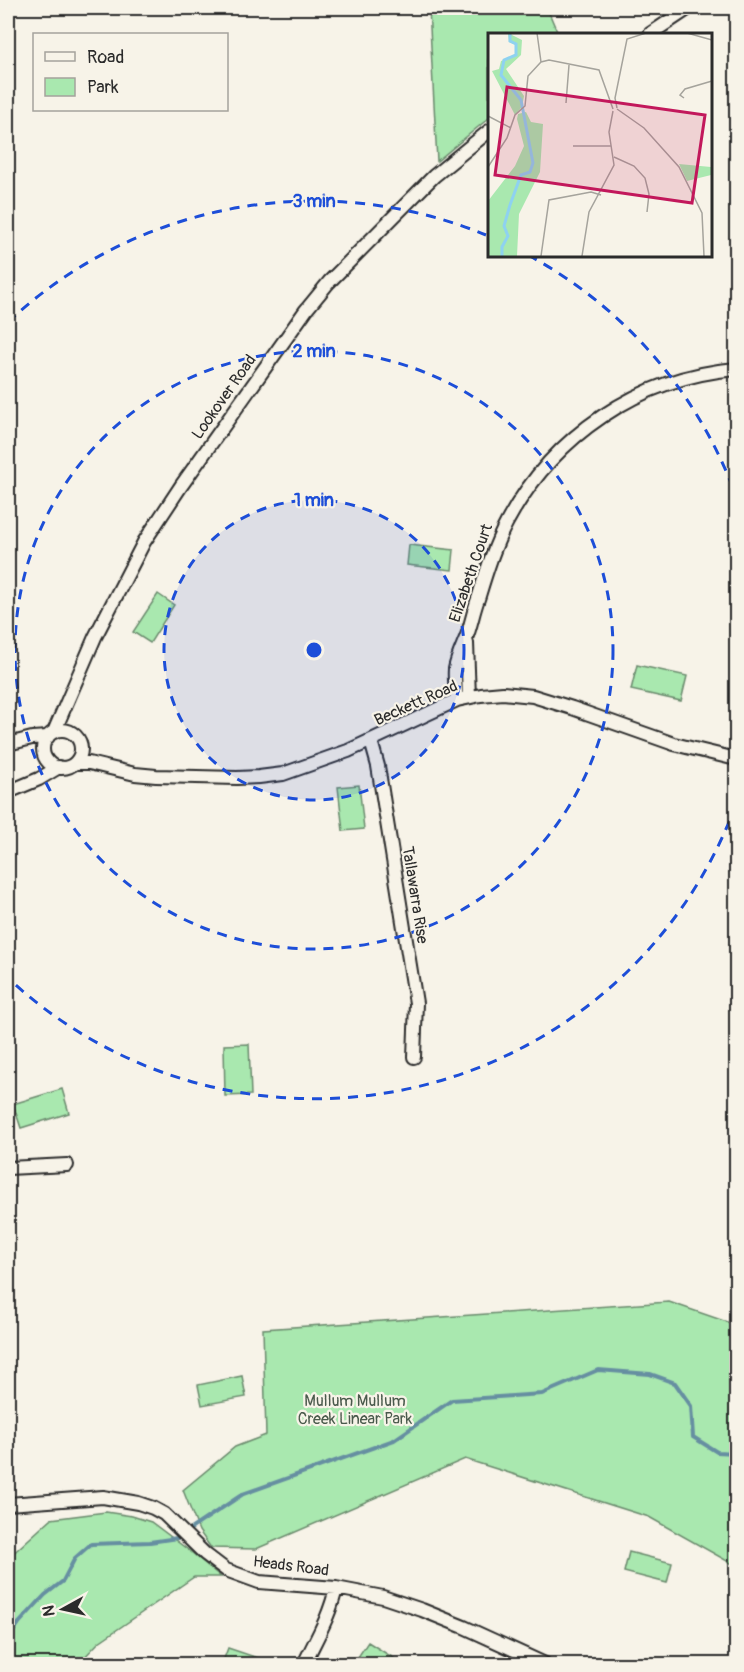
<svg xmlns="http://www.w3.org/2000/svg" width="744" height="1672" font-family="Pangolin,sans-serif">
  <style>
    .green { fill: #a9e8af; stroke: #6a8a6d; stroke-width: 1.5 }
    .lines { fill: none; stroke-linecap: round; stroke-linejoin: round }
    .stream { stroke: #668fa1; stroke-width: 4 }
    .minor-casing { stroke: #2b2b2b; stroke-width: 16 }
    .minor { stroke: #f7f3e8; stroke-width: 12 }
    .ring { fill: none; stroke: #1d4ed8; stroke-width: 3; stroke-dasharray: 10 8 }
    .labels { text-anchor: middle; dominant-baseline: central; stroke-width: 4.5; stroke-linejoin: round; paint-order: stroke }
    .street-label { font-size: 16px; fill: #2b2b2b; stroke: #f7f3e8 }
    .park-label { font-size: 16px; fill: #4a5a4c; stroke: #f7f3e8 }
    .inset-river { fill: none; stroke: #8ed2f0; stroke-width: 3 }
    .inset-road { fill: none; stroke: #a5a39c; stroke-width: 1.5 }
    .view { fill: #c2185b; fill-opacity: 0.15; stroke: #c2185b; stroke-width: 3 }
    .inset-edge { fill: none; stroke: #2b2b2b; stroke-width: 3 }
    .centre { fill: #1d4ed8; stroke: #f7f3e8; stroke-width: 3 }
    .ring-label { font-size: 18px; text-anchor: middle; font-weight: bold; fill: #1d4ed8; stroke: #f7f3e8; stroke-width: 4.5; stroke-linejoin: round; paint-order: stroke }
  </style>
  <rect width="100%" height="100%" fill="#f7f3e8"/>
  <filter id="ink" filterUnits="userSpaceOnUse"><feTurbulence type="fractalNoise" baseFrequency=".0167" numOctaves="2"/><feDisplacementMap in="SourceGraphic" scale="12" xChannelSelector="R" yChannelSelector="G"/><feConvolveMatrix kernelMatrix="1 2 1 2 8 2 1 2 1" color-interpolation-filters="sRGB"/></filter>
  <g filter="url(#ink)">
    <path class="green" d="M429 8H547L558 34H489V118L437 161Z
      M409 545 454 550 452 570 407 565Z
      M158 594 174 605 150 643 133 632Z
      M637 665 687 676 681 701 631 690Z
      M359 785 364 829 343 831 338 787Z
      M249 1044 251 1095 225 1096 224 1045Z
      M62 1089 69 1113 21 1128 13 1104Z
      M669 1302 736 1325V1566L649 1517 465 1459 256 1549 211 1548 199 1531 183 1490 235 1447 266 1435 263 1329Z
      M242 1376 246 1397 202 1405 198 1385Z
      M106 1512 132 1516 151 1522 191 1552 221 1577H194L99 1642 78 1664H8V1558L51 1519Z
      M629 1552 672 1563 667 1583 624 1572Z
      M368 1642 403 1664H370L358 1657Z
      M228 1648 270 1662 269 1664H222Z"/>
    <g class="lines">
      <path class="stream" d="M8 1639 19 1623 45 1595 63 1581 75 1558 91 1544 150 1542 177 1538 243 1494 394 1440 452 1400 542 1394 598 1370 650 1374 675 1383 691 1406 693 1437 717 1452 736 1453"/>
      <g class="minor-casing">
        <path id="minor" d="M650 34 689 8
          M467 643 469 697
          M457 700C456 690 454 679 455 669 457 658 462 648 466 638 471 626 473 612 478 599 486 573 494 546 507 522 553 436 639 377 736 369
          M43 749a19 19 0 1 1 38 0a19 19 0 1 1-38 0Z
          M54 732 95 637 144 542 181 486 306 310 329 282 434 176 489 131
          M371 741 378 766 416 1003 414 1057
          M8 744 32 738 48 737
          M75 763H89L135 774 156 776 237 778 259 777 283 774 348 751 457 700 481 695 503 693 533 696 572 708 674 744 736 759
          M8 792 39 779 59 767
          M8 1168 67 1165
          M8 1504 103 1497 138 1503 153 1508 164 1514 205 1554 226 1570 259 1582 336 1588 383 1597 422 1610 464 1627 545 1664
          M304 1664C316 1639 330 1616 336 1588"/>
      </g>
      <use href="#minor" class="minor"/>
    </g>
  </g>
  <circle cx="314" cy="650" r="150" fill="#1d4ed8" fill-opacity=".12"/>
  <g class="ring">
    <circle cx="314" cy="650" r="150"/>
    <circle cx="314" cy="650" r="299"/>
    <path d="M736 804A449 449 0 0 1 8 978M8 322A449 449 0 0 1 486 235M528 255A449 449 0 0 1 736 496"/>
  </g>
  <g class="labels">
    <g class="street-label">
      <text transform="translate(224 397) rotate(-55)">Lookover Road</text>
      <text transform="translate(471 573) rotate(-71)">Elizabeth Court</text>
      <text transform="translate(416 703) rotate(-24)">Beckett Road</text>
      <text transform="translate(415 895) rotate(81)">Tallawarra Rise</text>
      <text transform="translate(291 1566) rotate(7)">Heads Road</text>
    </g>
    <g class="park-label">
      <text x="355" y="1401">Mullum Mullum<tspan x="355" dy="18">Creek Linear Park</tspan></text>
    </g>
  </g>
  <g transform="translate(488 33)">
    <rect width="224" height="224" fill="#f7f3e8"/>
    <path d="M20 0 34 7 33 22 18 36 36 63 34 74 27 82 4 38 11 36 13 28 27 23 28 12 21 9ZM38 79 43 89 55 91 52 139 31 181 29 223H0V168L27 133 36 113 29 86 30 81ZM191 131 223 134V142L199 148Z" fill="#a9e8af"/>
    <path class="inset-river" d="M14 223V214L20 203 16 193 22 172 33 142 42 139 45 130 33 67 13 42 16 27 28 22V11L22 8V0"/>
    <path class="inset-road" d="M49 0 53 29M199 0 224 7M196 65 192 62 197 56 224 48M78 70 81 32M129 75 127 65 139 6 158 0M129 76 156 95 191 134 214 180 216 223M0 83 23 95M85 113H123M126 124 146 133 157 145 161 161 159 179M0 134 19 105 27 82 37 73 40 43 53 29 61 27 111 37 125 76M53 223 61 167 103 159 113 162M94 223 101 179 126 132 121 99 125 78"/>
    <path class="view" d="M19 54 217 82 204 170 7 142Z"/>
    <rect width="224" height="224" class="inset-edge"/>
  </g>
  <circle cx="314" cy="650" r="9" class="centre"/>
  <g class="ring-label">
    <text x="314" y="207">3 min</text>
    <text x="314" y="357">2 min</text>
    <text x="314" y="506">1 min</text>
  </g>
  <rect width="744" height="1672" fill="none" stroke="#f7f3e8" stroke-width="30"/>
  <rect x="15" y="15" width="714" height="1642" fill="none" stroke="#2b2b2b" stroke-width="2" filter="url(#ink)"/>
  <rect x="33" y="33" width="195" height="78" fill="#f7f3e8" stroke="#a5a39c" stroke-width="1.5"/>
  <rect x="45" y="52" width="30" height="9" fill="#f7f3e8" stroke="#a5a39c" stroke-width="1.5"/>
  <text x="87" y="63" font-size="18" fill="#2b2b2b">Road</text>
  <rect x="45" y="78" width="30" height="18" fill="#a9e8af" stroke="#a5a39c" stroke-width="1.5"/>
  <text x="87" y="93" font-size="18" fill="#2b2b2b">Park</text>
  <g transform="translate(63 1609) rotate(262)" stroke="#f7f3e8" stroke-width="4.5" paint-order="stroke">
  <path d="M0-4.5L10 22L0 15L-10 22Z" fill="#2b2b2b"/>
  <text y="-9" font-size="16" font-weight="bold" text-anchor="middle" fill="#2b2b2b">N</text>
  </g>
</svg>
